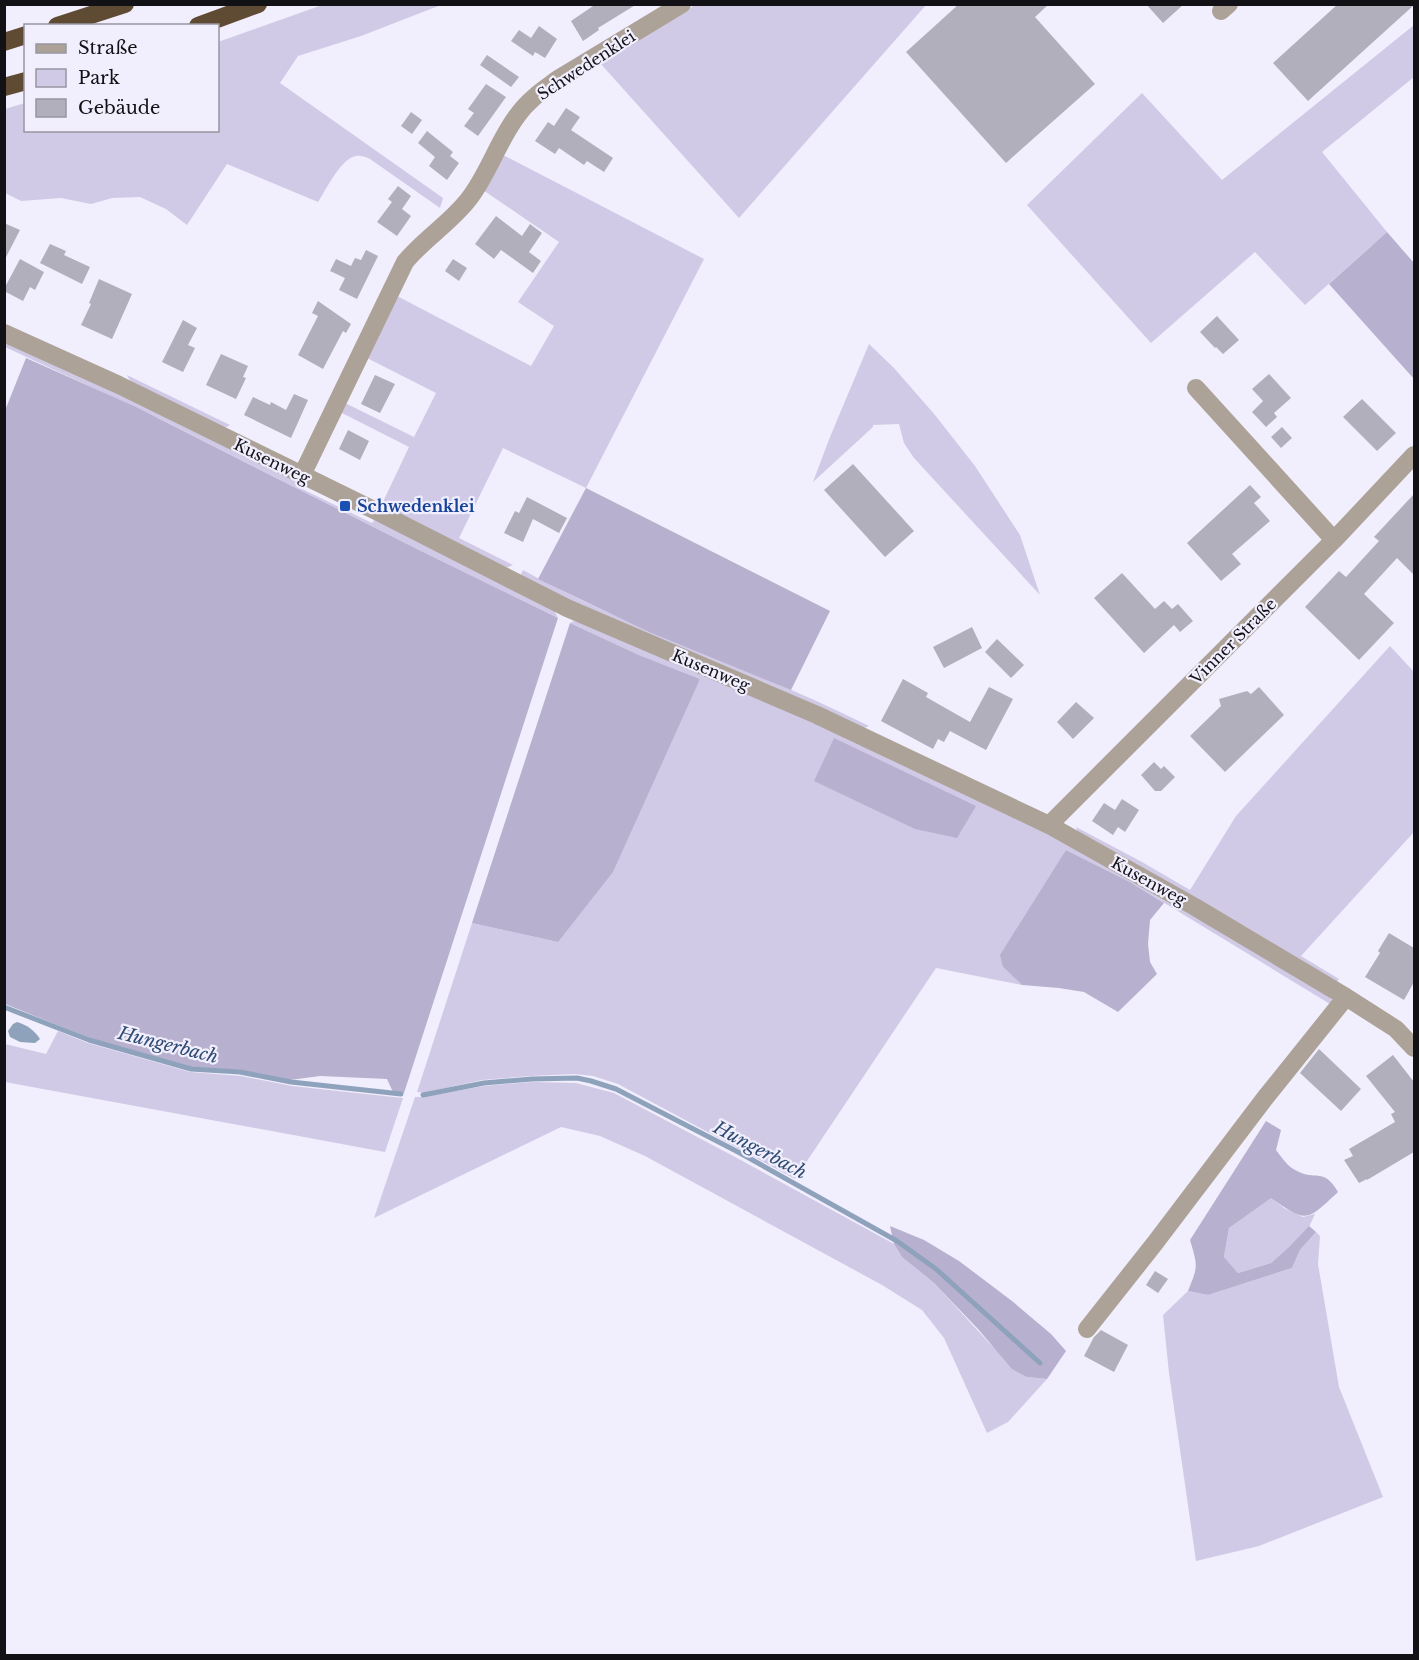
<svg xmlns="http://www.w3.org/2000/svg" width="1419" height="1660" font-family="'Libre Baskerville',serif">
  <style>
    .green { fill: #d1cae7 }
    .forest { fill: #b8b0cf }
    .water { fill: #8fa2bc }
    .lines { fill: none; stroke-linecap: round; stroke-linejoin: round }
    .stream { stroke: #8fa2bc; stroke-width: 5 }
    .building { fill: #b2afbd }
    .minor { stroke: #aca297; stroke-width: 18 }
    .highway { stroke: #5f4a34; stroke-width: 18 }
    .transit-dot { fill: #1a4fb4; stroke: #f1eefd; stroke-width: 2 }
    .labels { text-anchor: middle; dominant-baseline: central; stroke-width: 4.5; stroke-linejoin: round; paint-order: stroke }
    .street-label { font-size: 16px; fill: #121116; stroke: #f1eefd }
    .transit-label { font-size: 16px; font-weight: bold; fill: #164399; stroke: #f1eefd; text-anchor: start }
    .water-label { font-size: 18px; font-style: italic; fill: #2e4b72; stroke: #f1eefd }
  </style>
  <rect width="100%" height="100%" fill="#f1eefd"/>
  <path class="green" d="M325 4 441 5 361 36 298 56 280 83 443 198 440 208 370 159C366 157 360 155 356 156 341 158 326 190 318 202L227 164 187 225 166 209 140 197 112 198 91 204 61 198 21 201 5 193V109L25 103 26 130H218V42Z
    M695 5H926L739 218 600 63Z
    M1414 25V77L1322 152 1387 232 1305 305 1255 252 1151 343 1027 205 1142 93 1222 180Z
    M503 155 704 259 586 488 503 448 459 538 513 565 504 569 381 506 409 447 340 412 345 403 414 437 436 393 367 358 397 296 531 366 554 326 518 302 559 242 483 190Z
    M7 342 122 394 297 482 296 486 372 523 375 519 553 608 558 618 415 548 160 419 5 347Z
    M869 344 894 368 935 415 975 466 1020 535 1040 595 914 458 904 443 899 424 873 425V427L813 482 830 437Z
    M127 375 135 379 230 425 223 429 138 387 129 379Z
    M523 570C634 632 756 669 869 726L862 729 654 639 524 579 521 574Z
    M578 619 839 734 1067 843 1328 994 1332 1000 1330 1004 1130 882 1066 850 1003 967 1022 985 936 968 795 1179 618 1084 593 1076 575 1074 530 1076 482 1080 423 1093 417 1092 472 923 558 942 700 679 639 655 570 623Z
    M1390 646 1414 672V832L1301 956 1339 979 1337 982 1078 834 1076 827 1142 862 1190 890 1236 816Z
    M58 1031 88 1043 190 1072 241 1076 292 1086 403 1098 385 1152 5 1082V1044L46 1054Z
    M531 1082 576 1083 614 1093 737 1158 894 1244 902 1257 934 1283 991 1345 1027 1377 1047 1379 1008 1422 987 1433 944 1338 922 1310 882 1285 645 1156 600 1136 561 1127 374 1218 415 1097H423L484 1086Z
    M1271 1197 1284 1208 1303 1217 1315 1214 1309 1227 1290 1246 1271 1263 1238 1273 1224 1257 1229 1228Z
    M1316 1232 1320 1236 1318 1264 1339 1387 1383 1497 1259 1546 1196 1561 1169 1373 1163 1315 1188 1291 1208 1295 1292 1268 1300 1250Z"/>
  <path class="forest" d="M1387 232 1414 263V379L1329 284Z
    M26 358 136 407 415 548 558 618 404 1093 393 1092 387 1079 320 1076 290 1080 240 1070 191 1067 92 1039 5 1004 4 413Z
    M586 488 830 611 791 690 649 632 538 579Z
    M570 623 639 655 700 679 613 872 558 942 472 923Z
    M834 738 976 806 957 838 915 829 814 781Z
    M1066 850 1130 882 1164 903 1150 920 1148 944 1150 962 1157 974 1118 1012 1084 992 1059 988 1022 985 1003 967 1000 955Z
    M1266 1121 1281 1130 1276 1150C1282 1158 1288 1167 1297 1171 1315 1181 1324 1167 1338 1192 1306 1222 1307 1223 1271 1198L1229 1228 1224 1257 1238 1273 1271 1263 1290 1246 1309 1226 1316 1232 1300 1250 1292 1268 1208 1295 1188 1291C1198 1266 1198 1267 1190 1240Z
    M890 1226 924 1240 959 1261 1012 1301 1051 1334 1066 1351 1047 1379 1027 1377 1012 1369 978 1329 934 1283 902 1257 894 1244Z"/>
  <path class="water" d="M17 1022C27 1025 34 1030 40 1039L35 1043 20 1042 10 1037 8 1031 13 1024Z"/>
  <g class="lines">
    <path class="stream" d="M4 1007 89 1040 191 1069 240 1072 291 1082 401 1094
      M423 1095 484 1083 532 1079 577 1078 591 1081 616 1089 740 1153 897 1241 936 1269 1040 1363"/>
  </g>
  <path class="building" d="M596 4H637L598 28 599 30 583 41 571 21Z
    M959 4H1049L1035 17 1095 84 1006 163 906 52Z
    M1146 4H1184L1163 23Z
    M1338 4 1414 5 1308 101 1273 63Z
    M539 26 557 39 545 58 535 52 533 56 511 41 519 30 531 38Z
    M487 55 519 77 511 87 480 65Z
    M486 84 506 97 478 136 464 126 474 113 468 109Z
    M566 108 580 117 571 130 613 158 604 172 587 161 584 165 559 148 555 154 535 141 548 122 554 126Z
    M411 112 422 120 412 134 401 126Z
    M427 131 453 152 450 156 459 163 447 180 429 166 435 157 418 143Z
    M398 186 411 196 402 209 411 216 397 236 377 222 392 202 388 199Z
    M496 216 522 236 530 224 542 233 529 252 541 261 533 273 501 250 494 259 475 244Z
    M4 223 20 230 4 261Z
    M50 244 66 251 64 255 90 267 82 284 40 263Z
    M366 250 378 256 357 299 339 290 345 278 330 271 336 259 351 266 355 258 361 260Z
    M20 259 44 272 35 290 30 287 23 301 4 291V289Z
    M453 259 467 268 459 281 445 271Z
    M99 279 132 294 112 339 81 325 91 304 89 303Z
    M318 301 351 324 346 333 343 331 323 369 298 355 318 316 312 313Z
    M1217 316 1239 340 1223 354 1216 347 1215 348 1200 332Z
    M183 320 197 328 188 345 195 348 183 372 162 362Z
    M221 354 248 366 243 377 246 378 236 399 206 385Z
    M1269 374 1291 398 1274 413 1277 417 1266 427 1252 412 1263 401 1252 389Z
    M375 375 395 384 380 413 361 404Z
    M294 394 308 400 291 438 244 415 253 397 270 405 271 402 286 410Z
    M1362 399 1396 433 1377 451 1343 417Z
    M1282 427 1292 438 1281 448 1271 437Z
    M348 430 369 441 360 460 339 449Z
    M853 464 914 531 885 557 824 490Z
    M1250 485 1261 497 1254 503 1270 521 1232 554 1241 564 1221 581 1187 543Z
    M1414 494V575L1397 558 1364 594 1394 623 1359 660 1305 607 1339 571 1346 577 1379 541 1374 537Z
    M527 497 567 518 559 533 533 519 523 542 504 533 515 511 519 513Z
    M1122 573 1155 609 1164 601 1172 609 1178 604 1193 621 1180 632 1174 625 1144 653 1094 598Z
    M972 627 982 648 944 668 933 647Z
    M997 639 1024 665 1011 678 985 652Z
    M903 679 928 693 926 697 970 722 989 687 1013 699 986 750 950 731 944 742 938 739 933 749 881 721Z
    M1259 687 1284 715 1225 772 1190 736 1221 706 1219 699 1247 691 1251 694Z
    M1076 702 1094 718 1073 739 1057 722Z
    M1154 762 1161 769 1164 766 1175 777 1161 791H1155L1141 775Z
    M1122 799 1139 810 1125 832 1118 827 1113 835 1092 821 1104 803 1115 810Z
    M1389 933 1414 948V982L1404 1000 1365 977 1380 953 1378 951Z
    M1319 1049 1361 1089 1341 1111 1300 1073Z
    M1393 1055 1414 1082V1152L1367 1180V1179L1359 1183 1344 1160 1353 1156 1349 1149 1395 1122 1391 1114 1395 1112 1366 1076Z
    M1155 1271 1168 1279 1158 1293 1146 1285Z
    M1101 1330 1128 1345 1114 1372 1084 1356 1094 1337Z"/>
  <g class="lines">
    <path class="minor" d="M1221 11 1229 4
      M4 333 119 385 378 512 567 608 817 715 1049 825 1195 907 1346 997 1396 1029 1414 1048
      M1196 388 1334 540
      M302 475 405 262C424 239 450 223 468 200 488 175 498 141 517 116 528 100 543 90 558 79L682 4
      M1049 825 1334 540 1414 455
      M1087 1329 1155 1243 1265 1098 1346 997"/>
    <path class="highway" d="M57 26 125 4
      M198 26 258 4
      M4 42 26 35
      M4 87 26 81"/>
  </g>
  <rect class="transit-dot" x="339" y="500" width="12" height="12" rx="3"/>
  <g class="labels">
    <g class="street-label">
      <text transform="translate(586 65) rotate(-33)">Schwedenklei</text>
      <text transform="translate(272 461) rotate(26)">Kusenweg</text>
      <text transform="translate(1233 641) rotate(-45)">Vinner Straße</text>
      <text transform="translate(711 670) rotate(23)">Kusenweg</text>
      <text transform="translate(1149 881) rotate(29)">Kusenweg</text>
    </g>
    <g class="transit-label">
      <text x="357" y="506">Schwedenklei</text>
    </g>
    <g class="water-label">
      <text transform="translate(168 1045) rotate(14)">Hungerbach</text>
      <text transform="translate(760 1150) rotate(28)">Hungerbach</text>
    </g>
  </g>
  <rect width="1419" height="1660" fill="none" stroke="#121116" stroke-width="12"/>
  <rect x="24" y="24" width="195" height="108" fill="#f1eefd" stroke="#9896a1" stroke-width="1.5"/>
  <rect x="36" y="44" width="30" height="9" fill="#aca297" stroke="#9896a1" stroke-width="1.5"/>
  <text x="78" y="54" font-size="18" fill="#121116">Straße</text>
  <rect x="36" y="69" width="30" height="18" fill="#d1cae7" stroke="#9896a1" stroke-width="1.5"/>
  <text x="78" y="84" font-size="18" fill="#121116">Park</text>
  <rect x="36" y="99" width="30" height="18" fill="#b2afbd" stroke="#9896a1" stroke-width="1.5"/>
  <text x="78" y="114" font-size="18" fill="#121116">Gebäude</text>
</svg>
